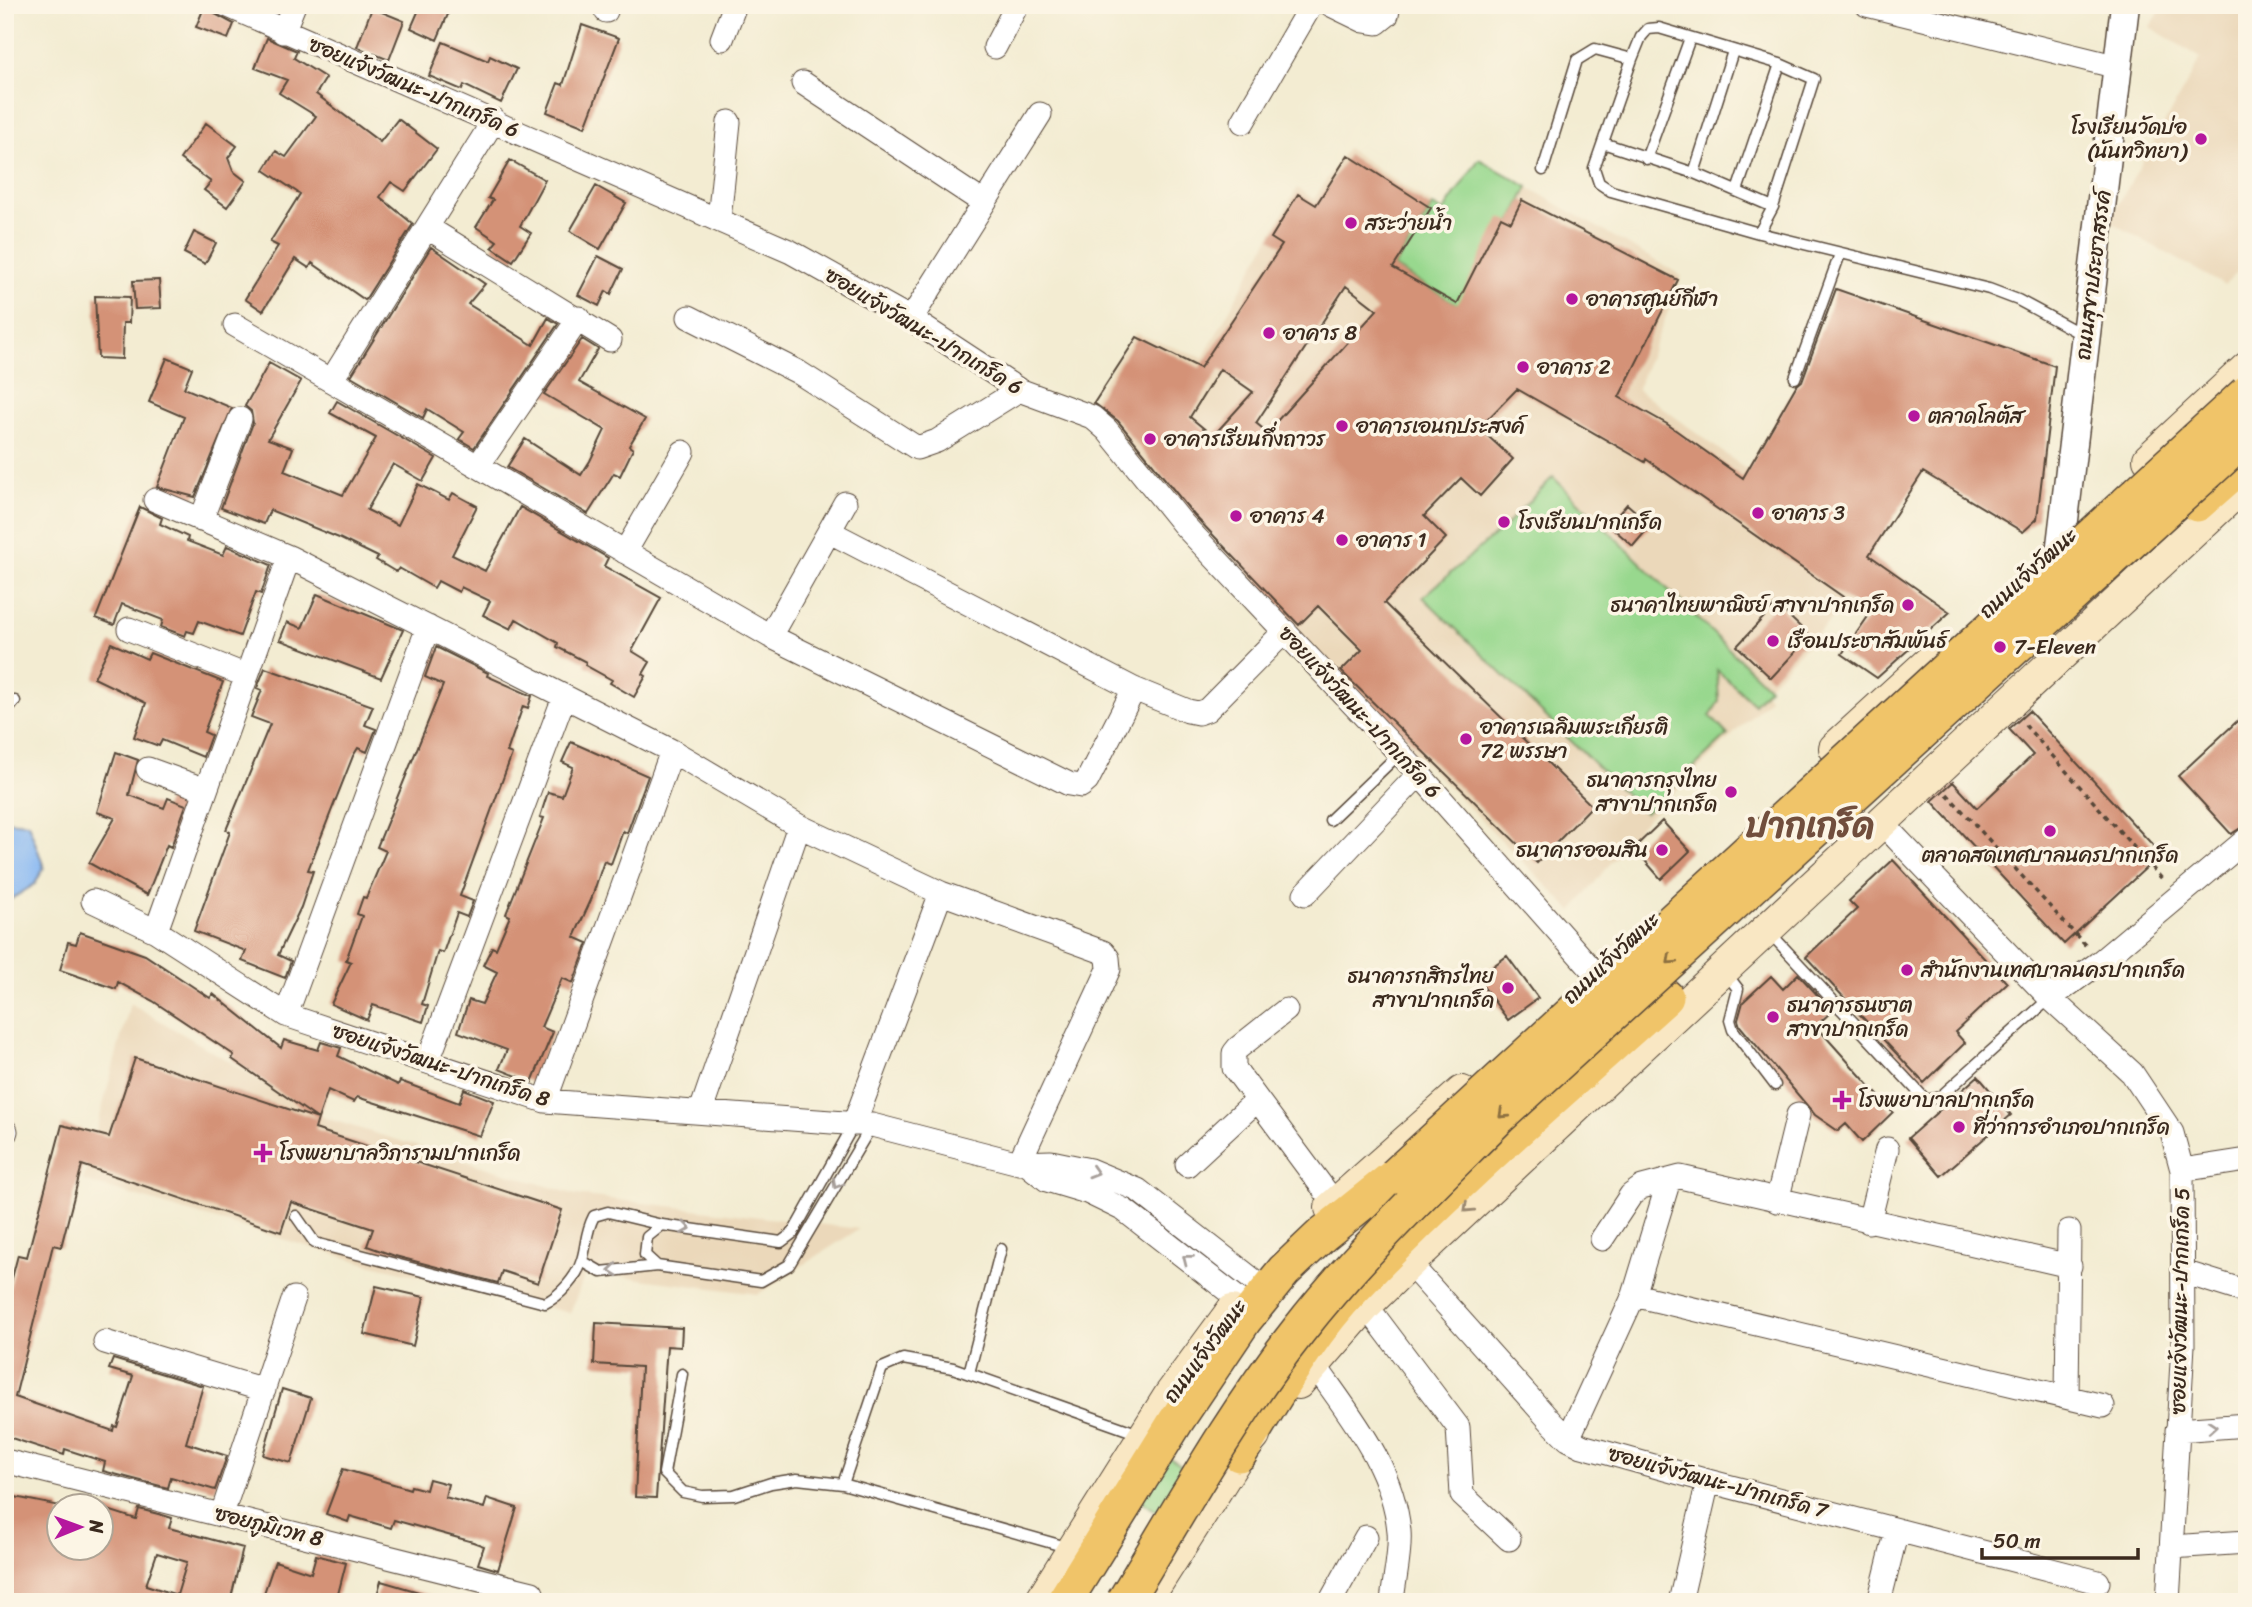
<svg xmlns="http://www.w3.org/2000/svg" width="2252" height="1607" font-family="Sriracha,'Playpen Sans Thai',sans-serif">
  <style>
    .built { fill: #ebd8ba }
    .green { fill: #98d88e; stroke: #6a8156; stroke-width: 2 }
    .water { fill: #87b8f3; stroke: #617188; stroke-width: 2 }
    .building { fill: #d49277; fill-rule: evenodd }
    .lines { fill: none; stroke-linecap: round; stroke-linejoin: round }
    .service-casing { stroke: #574739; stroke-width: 13 }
    .minor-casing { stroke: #574739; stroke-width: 25 }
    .tertiary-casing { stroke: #574739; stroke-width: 31 }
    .secondary-casing { stroke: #574739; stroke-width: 34 }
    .primary-casing { stroke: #574739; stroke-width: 38 }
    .path { stroke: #574739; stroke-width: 3.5; stroke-dasharray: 5 5; stroke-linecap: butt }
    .service { stroke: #fff; stroke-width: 10 }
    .minor { stroke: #fff; stroke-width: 23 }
    .tertiary { stroke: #fff; stroke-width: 28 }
    .secondary { stroke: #f9e7c3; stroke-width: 32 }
    .primary { stroke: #f0c469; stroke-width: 35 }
    .primary-bridge-casing { stroke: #574739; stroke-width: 38; stroke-linecap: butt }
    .primary-bridge { stroke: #f0c469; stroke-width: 35 }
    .oneway { stroke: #8c6f40 }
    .oneway2 { stroke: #a79f9a }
    .oneway3 { stroke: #9a8870 }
    .poi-dot { fill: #b5179e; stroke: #fcf5e5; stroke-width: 2.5 }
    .labels { text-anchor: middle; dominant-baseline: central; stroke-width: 7; stroke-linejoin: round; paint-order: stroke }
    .street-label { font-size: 21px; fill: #3b2a1e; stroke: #fcf5e5 }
    .poi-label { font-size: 21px; fill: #3b2a1e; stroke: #fcf5e5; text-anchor: start }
    .town-label { font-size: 35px; font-weight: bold; fill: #714e3d; stroke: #fcf5e5 }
  </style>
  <rect width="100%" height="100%" fill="#fcf5e5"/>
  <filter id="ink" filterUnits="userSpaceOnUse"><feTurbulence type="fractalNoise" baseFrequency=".0143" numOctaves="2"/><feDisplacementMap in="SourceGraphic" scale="14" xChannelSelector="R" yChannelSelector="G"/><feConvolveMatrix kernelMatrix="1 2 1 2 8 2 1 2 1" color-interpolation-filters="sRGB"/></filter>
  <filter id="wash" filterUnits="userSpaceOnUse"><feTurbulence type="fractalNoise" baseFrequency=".00686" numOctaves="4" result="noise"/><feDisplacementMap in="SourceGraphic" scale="28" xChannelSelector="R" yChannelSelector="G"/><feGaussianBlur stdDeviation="1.57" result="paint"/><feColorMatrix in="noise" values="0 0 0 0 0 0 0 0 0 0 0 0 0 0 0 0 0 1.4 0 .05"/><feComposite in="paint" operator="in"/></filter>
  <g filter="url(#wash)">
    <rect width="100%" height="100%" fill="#f3ecd2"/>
    <path class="built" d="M2164 5H2247V263L2224 285 2109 221 2201 58 2150 27Z
      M1347 148 1443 212 1479 159 1682 276 1637 389 1880 568 1764 690 1769 699 1641 825 1572 911 1265 602 1148 476 1090 403 1135 333 1203 358 1297 188 1314 199Z
      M130 1003 325 1118 576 1195 859 1229 758 1294 586 1272 570 1313 365 1263 83 1181Z"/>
    <path class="green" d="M1479 159 1528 187 1468 311 1394 267 1433 206 1443 212Z
      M1553 477 1769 688 1754 704 1717 670 1719 701 1710 716 1728 735 1645 813 1423 597 1506 525Z
      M1156 1449 1185 1468 1158 1512 1128 1493Z"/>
    <path class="water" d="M5 821 28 823 44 867 35 884 5 903Z"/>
    <g id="blocks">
      <path class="building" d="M205 5H212L215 14 234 24 228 39 196 27Z
        M421 5H452L437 40 411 28Z
        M372 8 404 21 389 60 357 47Z
        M582 25 619 38 585 127 547 112 558 83 563 85Z
        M267 38 297 51 294 58 326 78 316 94 380 142 398 119 437 149 405 191 391 182 380 197 413 224 365 300 312 263 309 268 295 259 263 311 245 299 278 246 270 242 300 194 264 170 276 151 286 157 316 116 279 93 287 80 255 68Z
        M443 42 488 61 490 56 517 69 501 103 464 85 462 90 429 76Z
        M206 123 237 146 228 158 233 171 246 181 227 207 204 190 211 182 180 159Z
        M1348 155 1431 208 1393 268 1457 304 1501 217 1511 222 1522 200 1678 280 1619 397 1667 424 1743 478 1796 386 1802 381 1836 289 2055 366 2037 519 2023 532 1923 472 1869 555 1950 612 1877 678 1842 654 1869 615 1646 459 1645 462 1517 389 1479 428 1513 459 1480 496 1461 478 1424 516 1446 538 1384 603 1592 806 1537 863 1341 671 1362 650 1318 606 1299 625 1194 515 1118 421 1094 403 1137 337 1200 368 1282 245 1271 238 1298 194 1316 205ZM1346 286 1377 310 1267 432 1256 423ZM1220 369 1253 392 1213 436 1190 417Z
        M510 160 545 180 520 226 531 233 513 261 492 247 497 241 476 227 493 200 488 198Z
        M596 186 626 203 600 249 570 231Z
        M194 232 216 243 205 264 184 253Z
        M431 247 485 284 468 304 533 345 548 318 558 324 474 448 459 439 464 432 427 409 423 418 351 376Z
        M598 256 623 269 611 294 606 291 599 306 578 295Z
        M159 280 161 308 135 309 133 281Z
        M95 296 130 297 129 323H123L122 359 98 358Z
        M582 339 598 349 579 382 645 419 629 446 633 449 620 476 614 473 588 514 507 467 525 439 581 475 590 461 605 430 544 394Z
        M167 358 192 368 184 388 232 408 195 497 157 487 184 417 149 402Z
        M269 363 301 381 268 439 293 448 284 471 343 495 376 438 330 413 337 401 436 458 423 481 393 464 367 510 398 525 418 484 449 500 453 493 477 506 452 555 485 571 520 507 608 558 604 566 661 598 632 651 650 662 643 674 646 676 634 697 610 683 612 680 585 665 586 662 557 647 558 643 516 619 511 629 483 615 490 601 461 587 459 592 438 581 434 588 399 568 396 572 376 560 378 557 339 538 270 510 264 524 221 508 253 423 251 411 245 406Z
        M1627 504 1651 525 1633 546 1609 525Z
        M140 507 162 518 160 524 188 537 187 541 223 555 227 546 271 565 261 594 256 592 240 636 199 621 194 633 187 631 185 636 161 627 163 620 122 604 114 625 96 618Z
        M317 594 403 630 381 678 280 640 287 622 302 628Z
        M1776 604 1810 636 1771 678 1737 646Z
        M111 643 147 659 150 653 223 682 204 732 211 735 203 757 162 740 159 746 134 737 146 703 94 678Z
        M436 647 488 673 487 676 532 696 528 708 523 706 507 752 512 754 460 896 473 901 467 917 457 913 443 953 438 951 422 1004 428 1006 423 1022 373 1005 367 1020 331 1004 351 962 346 960 362 916 357 914 363 897 366 898 386 851 377 847 443 685 425 677Z
        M265 668 373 706 365 725 376 729 367 752 358 748 353 756 308 870 313 871 301 907 278 955 291 961 285 978 242 961 246 951 194 931 230 832 226 830 270 724 251 717 262 690 257 688Z
        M2029 711 2161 854 2064 944 1932 801 1953 782 1977 808 2033 755 2009 729Z
        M2247 712V824L2231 834 2178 776Z
        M571 742 648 776 627 833 623 831 611 864 604 861 591 900 574 937 588 943 573 983 562 978 541 1027 553 1032 532 1082 499 1069 507 1050 458 1032 469 1000 482 1004 497 972 483 965 492 947 496 949 510 916 506 914 544 818 540 817 548 792 562 796 573 767 562 762Z
        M116 752 138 760 129 795 164 808 168 798 186 805 171 847 167 845 147 895 89 863 115 818 97 812Z
        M1662 821 1690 851 1661 879 1634 848Z
        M1893 860 2007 983 1955 1032 1965 1043 1924 1083 1806 957 1857 909 1849 901Z
        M80 932 145 955 210 998 213 994 281 1048 284 1040 318 1050 321 1042 341 1048 338 1056 398 1085 400 1081 459 1103 464 1089 494 1101 480 1136 357 1097 354 1102 328 1090 318 1119 232 1059 234 1055 153 1001 118 982 116 989 60 970 68 942 76 944Z
        M1507 956 1538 998 1508 1020 1477 978Z
        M1798 974 1832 1011 1816 1026 1893 1112 1862 1142 1846 1124 1838 1131 1815 1115 1740 1026 1738 1020 1743 1002 1771 976 1783 989Z
        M135 1058 318 1119 315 1129 562 1210 538 1283 502 1271 498 1283 395 1256 367 1246 373 1229 291 1202 281 1232 82 1165 61 1247 53 1245 15 1397 113 1431 114 1426 117 1427 133 1376 109 1369 113 1359 203 1386 186 1443 227 1456 215 1490 171 1477 168 1488 103 1471 105 1462 65 1449 64 1455 5 1436V1305L18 1255 27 1257 62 1125 109 1137Z
        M1978 1076 2011 1115 1941 1176 1908 1138Z
        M376 1286 424 1297 413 1346 364 1334Z
        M596 1323 682 1328 681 1347 667 1346 656 1498 635 1497 641 1367 594 1364Z
        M282 1389 311 1398 291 1463 263 1455Z
        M343 1469 410 1489 411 1486 426 1490 429 1479 448 1484 445 1497 484 1508 487 1498 517 1508 498 1570 478 1564 484 1546 473 1542 394 1520 391 1528 350 1516 348 1522 326 1514Z
        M5 1495 60 1506V1548H102V1508L136 1519 139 1509 162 1515 172 1518 169 1528 243 1548 230 1602H5ZM157 1553 187 1562 177 1595 146 1585Z
        M316 1555 346 1563 336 1602H261L275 1561 311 1573Z
        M381 1581 436 1597 435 1602H375Z"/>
    </g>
  </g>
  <g filter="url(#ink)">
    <use href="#blocks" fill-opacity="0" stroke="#574739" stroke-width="2"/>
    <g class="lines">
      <g class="service-casing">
        <path id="service" d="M1632 59 1594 168 1599 183 1611 191 1759 233
          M1603 143 1694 173 1773 207 1759 233 1989 289 2018 300 2083 335
          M1646 159 1690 38
          M1543 170 1577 60 1595 49 1632 59 1641 37 1648 29 1659 28 1780 64 1814 79 1773 207
          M1694 173 1733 51
          M1737 191 1780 64
          M1795 378 1840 254
          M5 713 15 701
          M1330 820 1400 753
          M1769 932 1926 1100 1940 1097 2050 998
          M1725 972 1738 989 1730 1020 1733 1030 1775 1085
          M2246 1202H2247
          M296 1216 315 1243 545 1303C560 1296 577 1277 582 1260 587 1244 585 1233 594 1216L608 1212 662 1225 781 1242 793 1233 854 1124
          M582 1261 601 1272 657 1266 761 1281 789 1265 872 1125
          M657 1266 645 1255 647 1237 662 1225
          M969 1373 1001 1249
          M682 1374 664 1473 683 1492 702 1496 734 1495 771 1483 797 1479 843 1484 1070 1548
          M843 1484 882 1368 903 1359 953 1368 1142 1435"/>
      </g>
      <g class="minor-casing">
        <path id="minor" d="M226 5 791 252 911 319 1019 390 1092 417 1107 430 1183 524 1419 774 1595 973
          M1331 5 1364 21 1377 23 1387 15 1389 5
          M1867 5 2118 67
          M606 11 608 5
          M283 32 294 5
          M722 39 735 5
          M995 47 1017 5
          M803 83 984 203
          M1243 122 1311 5
          M719 220 729 122
          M428 228 610 340
          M689 317 798 372 917 448 937 441 1019 390
          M911 319 1040 114
          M235 325 770 636 1069 784 1081 786 1087 781 1134 689
          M331 381 494 120
          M478 466 579 318
          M155 500 289 557 672 751 799 826 941 893 1103 952 1108 958 1109 969 1019 1163
          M201 520 240 419
          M830 532 1134 689 1188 711 1198 713 1207 710 1285 631
          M625 552 683 452
          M129 629 247 676
          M770 636 845 503
          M148 769 206 790
          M1882 823 2050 998 2132 1073 2172 1133 2182 1170 2183 1345 2168 1602
          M1305 894 1419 774
          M93 901 156 931 286 1015 545 1101 872 1125 1019 1163 1051 1162 1090 1170 1138 1190 1257 1283
          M156 931 289 557
          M2050 998 2100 962 2247 839
          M1286 1010 1238 1048 1234 1053V1068L1335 1204
          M286 1015 428 627
          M428 1061 564 697
          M545 1101 672 751
          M701 1111 799 826
          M854 1124 941 893
          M5 1134 6 1131
          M1027 1164 1047 1180 1087 1192 1124 1210 1241 1301
          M1187 1165 1257 1100
          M2182 1170 2247 1160
          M1777 1201 1798 1115
          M1869 1222 1887 1149
          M1602 1239 1631 1195 1642 1187 1680 1177 2070 1266
          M1409 1263 1552 1423 1568 1439 1582 1446 1708 1481 2098 1582
          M2183 1272 2247 1292
          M1634 1295 2103 1406
          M1366 1305 1458 1427 1462 1495 1509 1539
          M105 1342 264 1390
          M1314 1364C1350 1416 1393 1466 1399 1531 1401 1554 1394 1579 1392 1602
          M2067 1397 2069 1231
          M2177 1430 2247 1425
          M1568 1439 1634 1295 1669 1180
          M5 1461 532 1593
          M222 1514 294 1298
          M2171 1547 2247 1542
          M1330 1602 1366 1537
          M1680 1602 1708 1481
          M1879 1602 1897 1530"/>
      </g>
      <g class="tertiary-casing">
        <path id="tertiary" d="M2061 545 2125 5"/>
      </g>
      <g class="secondary-casing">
        <path id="secondary" d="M2149 459 2247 368
          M1835 748 1939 653
          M1331 1208 1462 1092
          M1298 1383 1366 1305 1409 1263 2240 488
          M1040 1602 1170 1395 1232 1311
          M1145 1602 1239 1454 1254 1436"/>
      </g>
      <g class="primary-casing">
        <path id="primary" d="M2197 504 2247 460
          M1239 1454C1275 1397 1308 1336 1354 1288 1451 1185 1561 1092 1666 997
          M1064 1602 1176 1421 1244 1320 1284 1271 1323 1234 1395 1176"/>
      </g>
      <path class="path" d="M2025 725 2164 881
        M1947 794 2086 946"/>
      <use href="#service" class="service"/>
      <use href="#minor" class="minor"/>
      <use href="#tertiary" class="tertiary"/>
      <use href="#secondary" class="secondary"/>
      <use href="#primary" class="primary"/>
      <g class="primary-bridge-casing">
        <path id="primary-bridge" d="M1395 1176 2247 393
          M1124 1602C1180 1510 1232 1415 1299 1330 1359 1253 1430 1186 1499 1117L2247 436"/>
      </g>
      <use href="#primary-bridge" class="primary-bridge"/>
    </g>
    <defs><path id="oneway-chevron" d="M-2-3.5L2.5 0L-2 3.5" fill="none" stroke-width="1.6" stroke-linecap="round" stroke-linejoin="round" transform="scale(1.75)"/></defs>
    <g class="oneway">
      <use href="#oneway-chevron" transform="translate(1671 960) rotate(138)"/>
      <use href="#oneway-chevron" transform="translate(1503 1114) rotate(137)"/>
    </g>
    <g class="oneway2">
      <use href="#oneway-chevron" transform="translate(1094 1172) rotate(17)"/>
      <use href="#oneway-chevron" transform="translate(837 1184) rotate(120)"/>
      <use href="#oneway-chevron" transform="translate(686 1228) rotate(8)"/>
      <use href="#oneway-chevron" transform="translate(1187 1259) rotate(-142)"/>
      <use href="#oneway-chevron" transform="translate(613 1270) rotate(175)"/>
      <use href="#oneway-chevron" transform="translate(2212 1427) rotate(-4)"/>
    </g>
    <use class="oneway3" href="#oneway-chevron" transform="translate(1468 1208) rotate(137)"/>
  </g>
  <g class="poi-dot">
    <circle cx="2201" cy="139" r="7"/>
    <circle cx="1351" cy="223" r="7"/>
    <circle cx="1572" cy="299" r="7"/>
    <circle cx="1269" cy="333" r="7"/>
    <circle cx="1523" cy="367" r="7"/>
    <circle cx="1914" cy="416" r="7"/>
    <circle cx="1342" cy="426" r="7"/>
    <circle cx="1150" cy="439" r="7"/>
    <circle cx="1758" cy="513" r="7"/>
    <circle cx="1236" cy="516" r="7"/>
    <circle cx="1504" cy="522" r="7"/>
    <circle cx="1342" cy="540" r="7"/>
    <circle cx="1908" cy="605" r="7"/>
    <circle cx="1773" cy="641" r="7"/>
    <circle cx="2000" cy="647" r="7"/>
    <circle cx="1466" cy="739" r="7"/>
    <circle cx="1731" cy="792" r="7"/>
    <circle cx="2050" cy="831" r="7"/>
    <circle cx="1662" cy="850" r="7"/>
    <circle cx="1907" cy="970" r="7"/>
    <circle cx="1508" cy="988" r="7"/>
    <circle cx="1773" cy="1017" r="7"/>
    <path d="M1838.5 1089.5h7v7h7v7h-7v7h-7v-7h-7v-7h7z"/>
    <circle cx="1959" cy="1127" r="7"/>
    <path d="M259.5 1142.5h7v7h7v7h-7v7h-7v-7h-7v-7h7z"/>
  </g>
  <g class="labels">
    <g class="street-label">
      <text transform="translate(414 87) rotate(23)">ซอยแจ้งวัฒนะ-ปากเกร็ด 6</text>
      <text transform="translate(2093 275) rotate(-83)">ถนนสุขาประชาสรรค์</text>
      <text transform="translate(924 331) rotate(31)">ซอยแจ้งวัฒนะ-ปากเกร็ด 6</text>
      <text transform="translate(2028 573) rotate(-42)">ถนนแจ้งวัฒนะ</text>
      <text transform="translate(1360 712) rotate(47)">ซอยแจ้งวัฒนะ-ปากเกร็ด 6</text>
      <text transform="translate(1611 958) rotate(-43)">ถนนแจ้งวัฒนะ</text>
      <text transform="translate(441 1065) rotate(18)">ซอยแจ้งวัฒนะ-ปากเกร็ด 8</text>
      <text transform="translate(2180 1301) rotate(-89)">ซอยแจ้งวัฒนะ-ปากเกร็ด 5</text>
      <text transform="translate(1205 1351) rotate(-53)">ถนนแจ้งวัฒนะ</text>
      <text transform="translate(1718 1482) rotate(15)">ซอยแจ้งวัฒนะ-ปากเกร็ด 7</text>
      <text transform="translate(269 1526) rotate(14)">ซอยภูมิเวท 8</text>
    </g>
    <g class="poi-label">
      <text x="2187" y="127" text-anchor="end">โรงเรียนวัดบ่อ<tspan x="2187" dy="24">(นันทวิทยา)</tspan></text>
      <text x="1365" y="223">สระว่ายน้ำ</text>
      <text x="1586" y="299">อาคารศูนย์กีฬา</text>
      <text x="1283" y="333">อาคาร 8</text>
      <text x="1537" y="367">อาคาร 2</text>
      <text x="1928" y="416">ตลาดโลตัส</text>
      <text x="1356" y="426">อาคารเอนกประสงค์</text>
      <text x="1164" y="439">อาคารเรียนกึ่งถาวร</text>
      <text x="1772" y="513">อาคาร 3</text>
      <text x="1250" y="516">อาคาร 4</text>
      <text x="1518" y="522">โรงเรียนปากเกร็ด</text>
      <text x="1356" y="540">อาคาร 1</text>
      <text x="1894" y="605" text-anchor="end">ธนาคาไทยพาณิชย์ สาขาปากเกร็ด</text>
      <text x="1787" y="641">เรือนประชาสัมพันธ์</text>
      <text x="2014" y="647">7-Eleven</text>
      <text x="1480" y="727">อาคารเฉลิมพระเกียรติ<tspan x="1480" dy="24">72 พรรษา</tspan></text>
      <text x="1717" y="780" text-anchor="end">ธนาคารกรุงไทย<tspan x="1717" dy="24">สาขาปากเกร็ด</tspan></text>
      <text x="1648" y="850" text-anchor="end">ธนาคารออมสิน</text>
      <text x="2050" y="855" text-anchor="middle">ตลาดสดเทศบาลนครปากเกร็ด</text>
      <text x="1921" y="970">สำนักงานเทศบาลนครปากเกร็ด</text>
      <text x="1494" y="976" text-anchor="end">ธนาคารกสิกรไทย<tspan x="1494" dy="24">สาขาปากเกร็ด</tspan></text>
      <text x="1787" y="1005">ธนาคารธนชาต<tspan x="1787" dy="24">สาขาปากเกร็ด</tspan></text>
      <text x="1858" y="1100">โรงพยาบาลปากเกร็ด</text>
      <text x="1973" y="1127">ที่ว่าการอำเภอปากเกร็ด</text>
      <text x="279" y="1153">โรงพยาบาลวิภารามปากเกร็ด</text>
    </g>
    <g class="town-label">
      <text x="1810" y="825">ปากเกร็ด</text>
    </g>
  </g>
  <rect width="2252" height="1607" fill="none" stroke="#fcf5e5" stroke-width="28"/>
  <g transform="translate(80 1527) rotate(89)"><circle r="33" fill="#fcf5e5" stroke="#afa495" stroke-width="2"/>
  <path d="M0-5L12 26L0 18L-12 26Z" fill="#b5179e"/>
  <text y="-10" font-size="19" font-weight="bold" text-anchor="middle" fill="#3b2a1e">N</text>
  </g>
  <path d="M1982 1548v10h156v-10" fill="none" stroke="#3b2a1e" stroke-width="3.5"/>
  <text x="1993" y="1548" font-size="21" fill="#3b2a1e" stroke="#fcf5e5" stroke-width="5" paint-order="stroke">50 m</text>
</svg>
